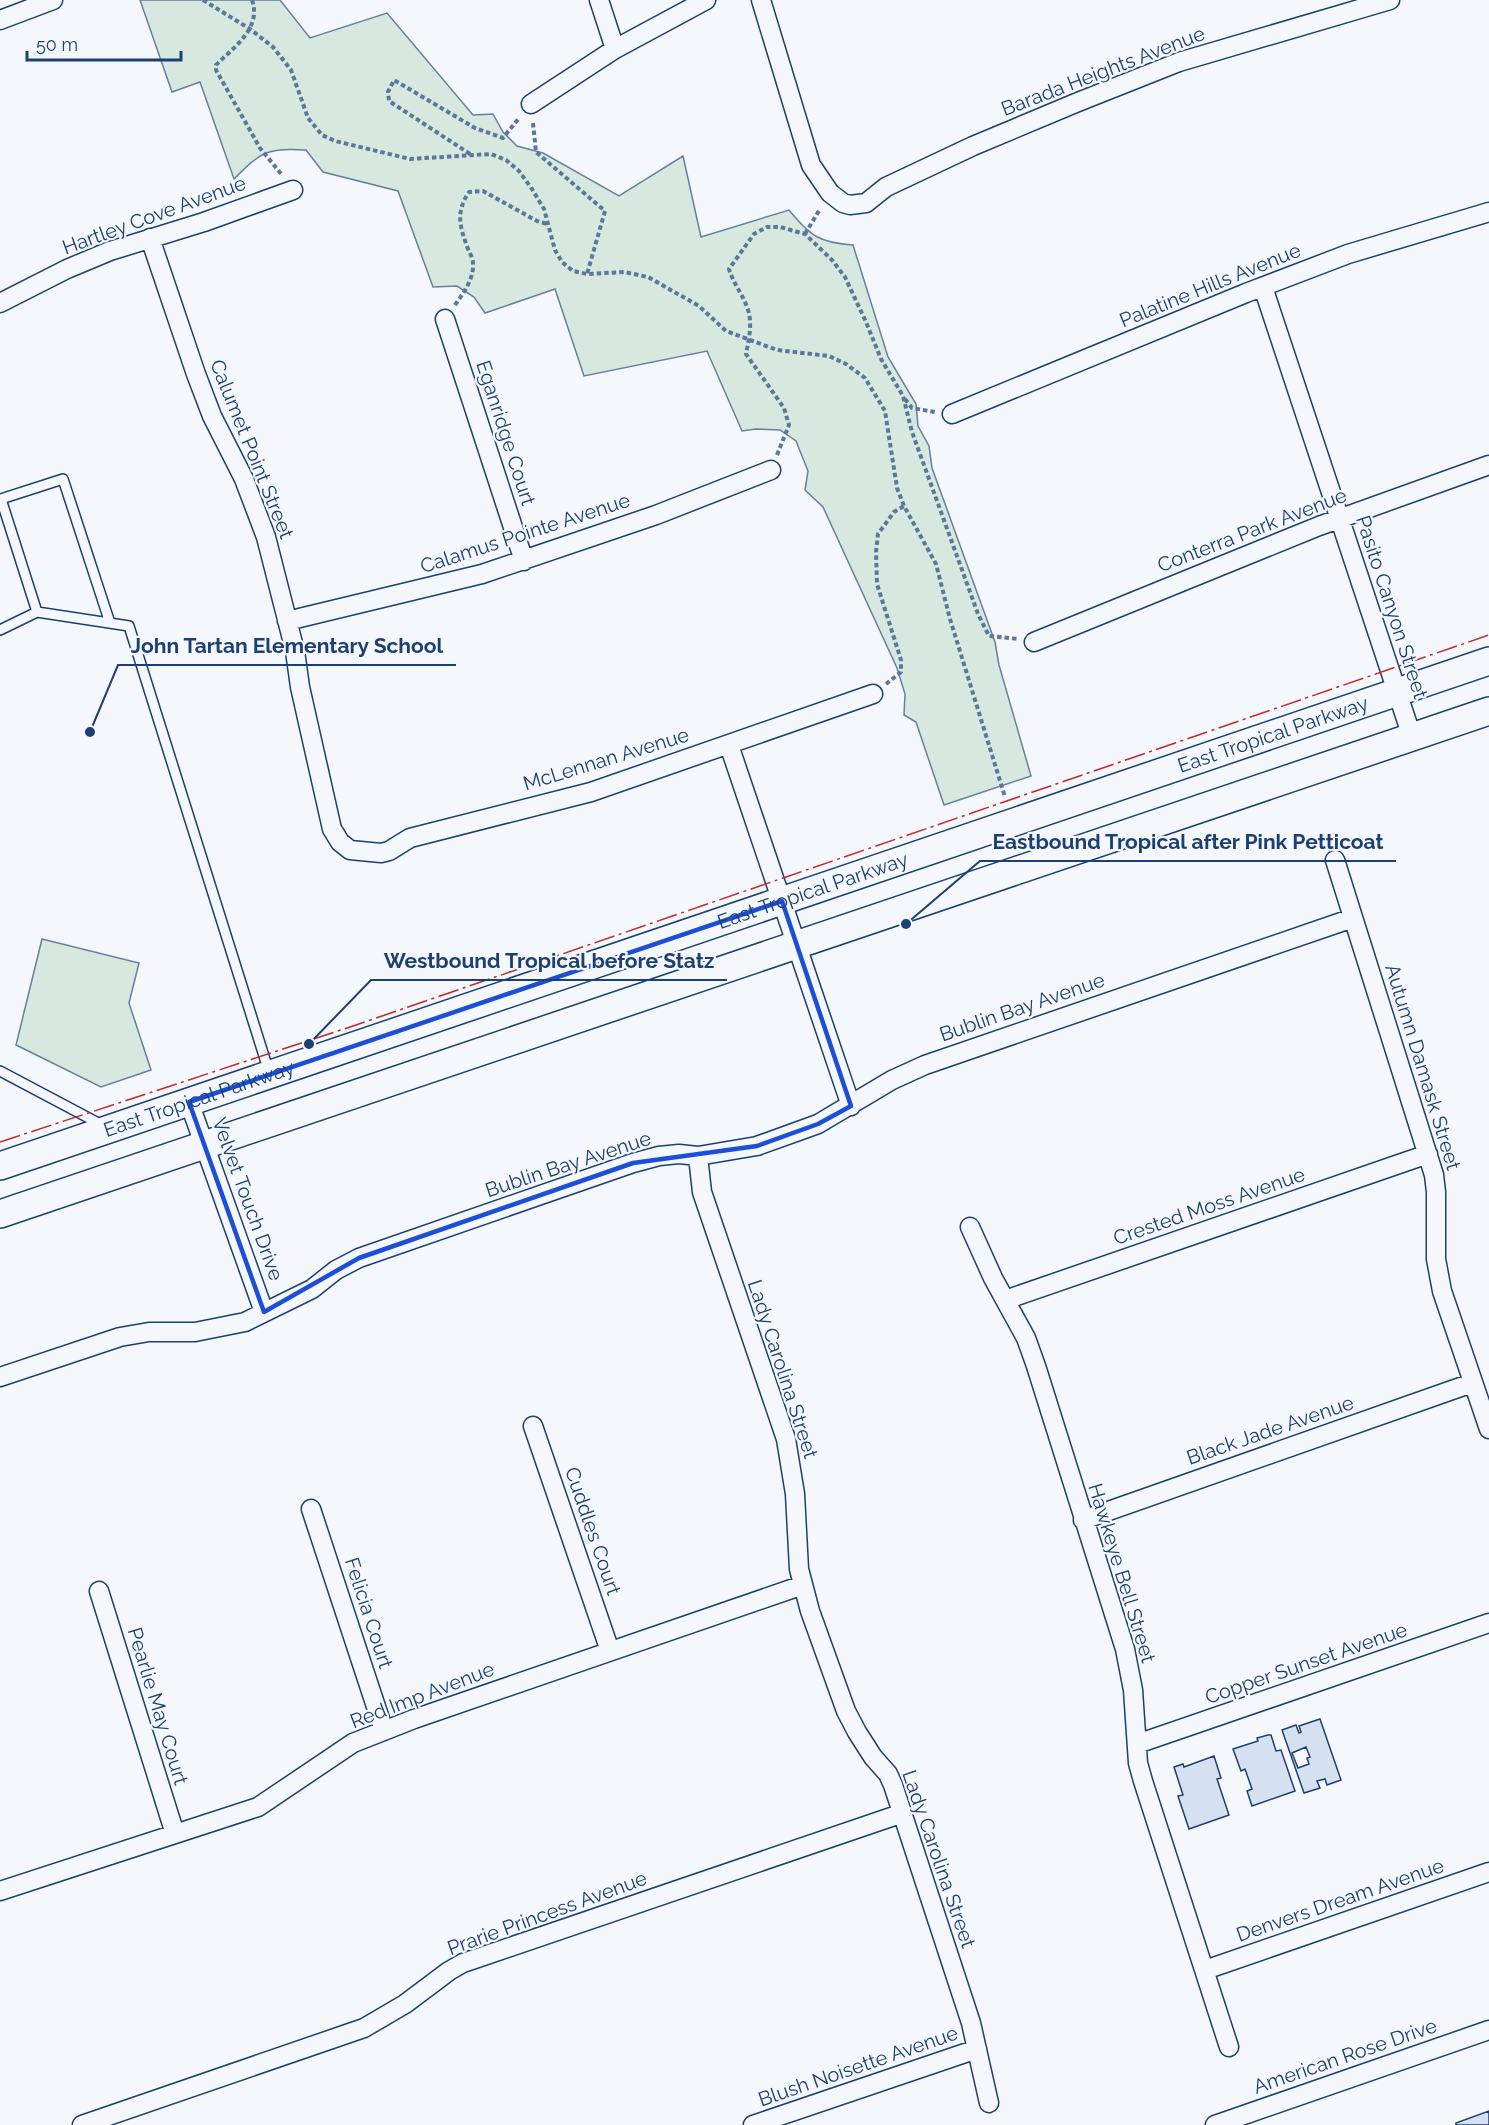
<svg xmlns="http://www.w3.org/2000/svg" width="1489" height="2125" font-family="Raleway,sans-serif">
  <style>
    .green { fill: #d7e8df; stroke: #687fa3; stroke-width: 1.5 }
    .building { fill: #d5e0f0; stroke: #1d3f73; stroke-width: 1.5; fill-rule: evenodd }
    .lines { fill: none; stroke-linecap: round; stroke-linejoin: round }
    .service-casing { stroke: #1d3f73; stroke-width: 12 }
    .minor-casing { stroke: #1d3f73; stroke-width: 21 }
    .secondary-casing { stroke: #1d3f73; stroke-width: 30 }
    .path { stroke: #5e769c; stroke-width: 4; stroke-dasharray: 4.5 3; stroke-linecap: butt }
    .service { stroke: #f4f7fb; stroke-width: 9 }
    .minor { stroke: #f4f7fb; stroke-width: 18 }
    .secondary { stroke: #f4f7fb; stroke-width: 27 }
    .power { stroke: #c62828; stroke-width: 1.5; stroke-dasharray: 21 4.5 3 4.5; stroke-linecap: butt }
    .marked { fill: none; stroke: #1d4ed8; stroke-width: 4.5; stroke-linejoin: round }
    .labels { text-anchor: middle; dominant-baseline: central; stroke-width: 4.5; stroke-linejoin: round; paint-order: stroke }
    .street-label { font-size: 20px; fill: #1d3f73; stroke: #f4f7fb }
    .leader { fill: none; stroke: #1d3f73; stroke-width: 2 }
    .callout-dot { fill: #1d3f73; stroke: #f4f7fb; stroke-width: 2 }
    .callout-label { font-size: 21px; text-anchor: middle; font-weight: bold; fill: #1d3f73; stroke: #f4f7fb; stroke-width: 4.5; stroke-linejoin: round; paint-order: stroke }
  </style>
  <rect width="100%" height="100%" fill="#f4f7fb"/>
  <path class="green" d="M140 0H280L310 38 387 13 473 115 493 114 503 132 517 146 543 153 619 196 683 156 701 237 789 210C810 236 820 243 853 245L888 357 916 404 918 426 929 446 932 468 995 642 999 665 1031 776 944 805 916 722 904 715 905 694 897 668 823 507 805 490 808 471 796 441 780 430 756 429 742 431 707 351 584 376 555 289 485 313 474 297 457 286 433 287 398 191 323 172 306 150C267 147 261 152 234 179L200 82 172 92Z
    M42 939 139 963 129 1003 151 1070 101 1087 16 1045Z"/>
  <path class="building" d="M1320 1719 1341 1780 1327 1785 1325 1779 1317 1781 1320 1788 1304 1793 1282 1730 1296 1725 1299 1733 1301 1732 1299 1726ZM1306 1747 1310 1757 1307 1758 1309 1764 1298 1768 1292 1753Z
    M1268 1735H1271L1276 1751 1281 1750 1295 1791 1252 1806 1247 1791 1252 1789 1245 1769 1241 1771 1233 1749 1258 1741 1257 1738Z
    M1214 1756 1221 1778 1217 1779 1229 1815 1189 1829 1178 1796 1183 1795 1174 1767 1183 1764 1184 1767Z
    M1489 2111V2125H1456V2123Z"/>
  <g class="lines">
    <g class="service-casing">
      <path id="service" d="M110 623 63 479 1 499 37 612 129 626 269 1072
        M0 630 37 612
        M0 1071 102 1125"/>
    </g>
    <g class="minor-casing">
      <path id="minor" d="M599 0 615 49
        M761 0 811 165 830 193 843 203 850 205 866 203 886 187 973 146 1078 102 1179 62 1390 0
        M0 20 53 0
        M531 104 615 49 706 0
        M150 238 196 374 212 416 244 479 266 537 295 651 300 687 332 829 340 842 350 850 381 853 389 851 410 838 591 792 873 694
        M1263 287 1412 737
        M0 303 67 269 110 251 204 222 293 190
        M445 319 524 561
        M952 414 1246 293 1348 254 1489 212
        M287 621 482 574 656 515 771 470
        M1034 642 1319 526 1489 465
        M729 745 851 1106
        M1335 860 1434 1175 1436 1192V1259L1442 1291 1489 1429
        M189 1102 264 1312
        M698 1156 702 1192 786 1439 795 1494 799 1569 810 1611 846 1711 857 1732 873 1757 888 1774 893 1785 971 2023 989 2103
        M970 1227 993 1278 1026 1338 1036 1366 1125 1649 1133 1690 1138 1763 1143 1781 1229 2047
        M1005 1300 1428 1154
        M0 1377 120 1337 149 1332H195L245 1322 312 1289 336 1270 359 1258 633 1163 659 1156 679 1154 698 1156 757 1146 818 1124 892 1080 925 1065 1353 918
        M533 1426 610 1651
        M311 1509 384 1731
        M1083 1520 1472 1383
        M99 1591 175 1834
        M1137 1744 1489 1623
        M0 1891 258 1807 353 1743 414 1719 803 1585
        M1205 1970 1489 1872
        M82 2125 364 2028 405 2004 449 1971 463 1963 903 1813
        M753 2125 977 2049
        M1215 2125 1489 2030"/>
    </g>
    <g class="secondary-casing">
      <g id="secondary">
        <path id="s1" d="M0 1166 1489 661"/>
        <path d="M0 1214 1489 711"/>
      </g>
    </g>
    <path class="path" d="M203 0 250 29 273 47 291 70 308 118 322 135 335 141 410 159 491 154 506 160 519 171 532 189 544 209 555 250 562 262 573 271 587 274 624 272 648 277 699 306 726 331 777 350 829 356 846 364 865 378 885 411 897 488 904 506 936 564 950 619 1005 797
      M252 0C262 28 234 47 216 65V70L260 148 282 175
      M533 123 536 152 605 211 587 274
      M470 154 389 101 388 92 394 80 475 128 503 138 519 118
      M805 234 820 209
      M455 305C464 292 474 279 473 263 473 259 470 253 468 249 460 227 455 213 469 192L483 191 537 221 547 224
      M905 399 912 408 935 412
      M777 455 789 425 784 408 746 354C749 339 753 322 747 307 742 293 733 283 729 269L754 234 767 227H780L805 234 832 260 845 277 866 322 881 359 903 396 912 432 978 614 989 636 1018 639
      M886 684 901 672V660L877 584 876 552 878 534 894 512 904 506"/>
    <use href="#service" class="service"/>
    <use href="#minor" class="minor"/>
    <use href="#secondary" class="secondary"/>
    <path class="power" d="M0 1142 353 1026 1489 635"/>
  </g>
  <path class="marked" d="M782 901 851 1106 818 1124 757 1146 633 1163 359 1258 264 1312 189 1102Z"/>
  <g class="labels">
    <g class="street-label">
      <text transform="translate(1103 71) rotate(-21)">Barada Heights Avenue</text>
      <text transform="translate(154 215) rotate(-20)">Hartley Cove Avenue</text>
      <text transform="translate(1210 285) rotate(-22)">Palatine Hills Avenue</text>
      <text transform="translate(506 433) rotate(72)">Eganridge Court</text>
      <text transform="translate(252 449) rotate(68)">Calumet Point Street</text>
      <text transform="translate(1252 530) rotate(-21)">Conterra Park Avenue</text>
      <text transform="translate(525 533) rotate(-18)">Calamus Pointe Avenue</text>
      <text transform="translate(1392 607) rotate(72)">Pasito Canyon Street</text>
      <text stroke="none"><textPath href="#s1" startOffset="1344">East Tropical Parkway</textPath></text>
      <text transform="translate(606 759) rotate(-17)">McLennan Avenue</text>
      <text stroke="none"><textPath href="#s1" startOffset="858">East Tropical Parkway</textPath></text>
      <text transform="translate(1022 1007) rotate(-19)">Bublin Bay Avenue</text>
      <text transform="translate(1423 1067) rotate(73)">Autumn Damask Street</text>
      <text stroke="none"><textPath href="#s1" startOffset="210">East Tropical Parkway</textPath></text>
      <text transform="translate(568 1164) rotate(-18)">Bublin Bay Avenue</text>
      <text transform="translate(248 1199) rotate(70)">Velvet Touch Drive</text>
      <text transform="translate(1209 1206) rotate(-19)">Crested Moss Avenue</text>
      <text transform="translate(783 1369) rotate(72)">Lady Carolina Street</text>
      <text transform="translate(1270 1430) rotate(-19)">Black Jade Avenue</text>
      <text transform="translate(593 1531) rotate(71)">Cuddles Court</text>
      <text transform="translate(1122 1573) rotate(73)">Hawkeye Bell Street</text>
      <text transform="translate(369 1613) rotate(72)">Felicia Court</text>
      <text transform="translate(1306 1663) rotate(-19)">Copper Sunset Avenue</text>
      <text transform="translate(422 1695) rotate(-21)">Red Imp Avenue</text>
      <text transform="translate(158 1706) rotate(73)">Pearlie May Court</text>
      <text transform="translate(939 1859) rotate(71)">Lady Carolina Street</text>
      <text transform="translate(1340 1900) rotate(-19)">Denvers Dream Avenue</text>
      <text transform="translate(547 1913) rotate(-20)">Prarie Princess Avenue</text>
      <text transform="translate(1345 2056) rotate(-19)">American Rose Drive</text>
      <text transform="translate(858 2066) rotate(-19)">Blush Noisette Avenue</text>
    </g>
  </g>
  <path class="leader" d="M90 732L118 665H456M906 924L980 861H1396M309 1044L371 980H727"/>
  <g class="callout-dot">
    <circle cx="90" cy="732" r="6"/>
    <circle cx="906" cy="924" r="6"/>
    <circle cx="309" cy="1044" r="6"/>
  </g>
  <g class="callout-label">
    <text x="287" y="653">John Tartan Elementary School</text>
    <text x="1188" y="849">Eastbound Tropical after Pink Petticoat</text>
    <text x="549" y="968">Westbound Tropical before Statz</text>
  </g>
  <path d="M27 51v9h154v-9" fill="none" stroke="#1d3f73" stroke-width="3"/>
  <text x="36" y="51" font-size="18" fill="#1d3f73" stroke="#f4f7fb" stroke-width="4.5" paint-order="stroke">50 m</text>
</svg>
